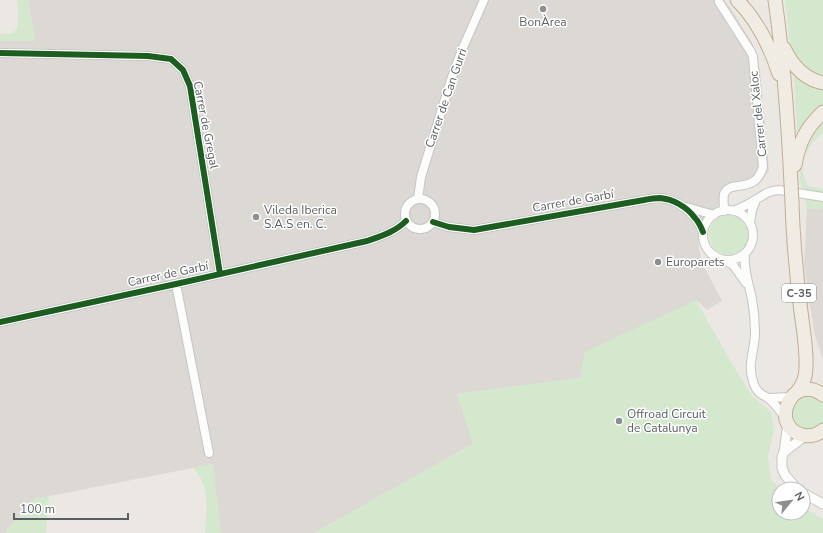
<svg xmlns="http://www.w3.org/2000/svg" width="823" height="533" font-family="'Nunito Sans',sans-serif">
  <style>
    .industrial { fill: #dcd9d5 }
    .green { fill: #d3e8cd }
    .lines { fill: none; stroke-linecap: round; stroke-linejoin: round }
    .minor-casing { stroke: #c6c5c5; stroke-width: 10 }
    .tertiary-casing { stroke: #c6c5c5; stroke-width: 11 }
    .trunk-casing { stroke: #c2ad92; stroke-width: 15 }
    .minor { stroke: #fcfcfb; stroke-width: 8 }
    .tertiary { stroke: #fcfcfb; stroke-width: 9 }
    .trunk { stroke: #f0ece4; stroke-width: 13 }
    .trunk-bridge-casing { stroke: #c2ad92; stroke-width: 15; stroke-linecap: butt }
    .trunk-bridge { stroke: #f0ece4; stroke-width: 13 }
    .cycleway-casing { stroke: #fff; stroke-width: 8 }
    .cycleway { stroke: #1b5e20; stroke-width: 6 }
    .poi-dot { fill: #8d8f90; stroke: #fff; stroke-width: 1.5 }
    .labels { text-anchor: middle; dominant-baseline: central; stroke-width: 3; stroke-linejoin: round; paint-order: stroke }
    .shield { fill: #fff; stroke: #8c8f92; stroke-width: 1 }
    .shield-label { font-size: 11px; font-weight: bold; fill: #5a5f63 }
    .poi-label { font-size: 12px; fill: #5a5f63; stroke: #fff; text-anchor: start }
    .street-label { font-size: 12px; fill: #5a5f63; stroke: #fff }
  </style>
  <rect width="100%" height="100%" fill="#ebe8e4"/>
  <path class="industrial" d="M28 0H724L729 6 753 44 760 70 769 170 763 180 753 187 747 189 731 191 728 195 727 202 719 204 717 207 704 219 698 230 699 248 702 263 722 301 707 310 696 300 580 378 458 394 473 444 314 533H222L220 529 213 464 35 499 4 533H0V41H35Z
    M823 206V360L814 332 804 264 807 208 821 209Z"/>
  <path class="green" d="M17 0H28L35 41H0V34H10L16 30C19 20 19 10 17 0Z
    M785 0H823V133L812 143 801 161V165L803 173 808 186 823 189V206L821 209 807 208 800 180 794 80Z
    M709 235a20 20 0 1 1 40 0a20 20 0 1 1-40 0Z
    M696 300 731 362 752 396 771 412 774 431 768 456 771 479 780 489H779V513H803V507L823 519V533H314L473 444 457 394 580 378 585 352Z
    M810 395 820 400 823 403V423L819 427 808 432 792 423 790 406 798 397Z
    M213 464 220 529 222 533H205C206 509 211 486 193 468Z
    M49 496 46 533H4L35 499Z"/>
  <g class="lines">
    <g class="minor-casing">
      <path id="minor" d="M719 2 751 52 753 57 763 167C754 196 731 178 724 194 723 199 724 206 724 211
        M0 53 148 56 171 59 183 70 190 86 220 274
        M405 214a15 15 0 1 1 30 0a15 15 0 1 1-30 0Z
        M418 199 421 177 451 80 461 52 484 0
        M686 207 714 215
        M703 235a25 25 0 1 1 50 0a25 25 0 1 1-50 0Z
        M734 211C741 207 748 205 755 200 764 195 767 191 779 190L823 197
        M433 222 449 227 474 230 644 200C649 199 654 198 660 198 673 199 687 207 695 218 699 222 701 227 703 232
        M750 223 752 210 756 200
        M745 254C743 269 749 284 752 299 754 310 755 322 755 333 755 349 747 365 753 381 754 386 757 391 761 394 764 396 767 397 769 399 775 404 780 411 785 417
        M726 261 733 265 746 283
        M176 284 209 453
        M0 322 176 284 367 241C381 236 395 232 406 221
        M768 398 791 397"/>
    </g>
    <g class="tertiary-casing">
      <path id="tertiary" d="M788 423 784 452 782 457V468L785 475 797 489
        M784 452 805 436
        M803 493 823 504"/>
    </g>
    <g class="trunk-casing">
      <path id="trunk" d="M737 0C758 21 770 46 779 74
        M775 0C784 61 788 122 791 183
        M784 48C792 65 804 79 823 83
        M795 165C799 142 806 128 823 112
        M792 203C793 237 796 270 800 303 802 324 807 346 806 367 806 377 803 385 797 392
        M823 395C792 372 768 425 802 435 810 437 817 435 823 430"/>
    </g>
    <use href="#minor" class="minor"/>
    <use href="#tertiary" class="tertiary"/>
    <use href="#trunk" class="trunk"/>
    <g class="trunk-bridge-casing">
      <path id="trunk-bridge" d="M791 183 792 203"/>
    </g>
    <use href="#trunk-bridge" class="trunk-bridge"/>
    <g class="cycleway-casing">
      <path id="cycleway" d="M0 53 148 56 171 59 183 70 190 86 220 274
        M433 222 449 227 474 230 644 200C649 199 654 198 660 198 673 199 687 207 695 218 699 222 701 227 703 232
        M0 322 176 284 367 241C381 236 395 232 406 221"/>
    </g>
    <use href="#cycleway" class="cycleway"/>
  </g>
  <g class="poi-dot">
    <circle cx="543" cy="9" r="4"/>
    <circle cx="256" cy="217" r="4"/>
    <circle cx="658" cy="262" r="4"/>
    <circle cx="619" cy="421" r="4"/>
  </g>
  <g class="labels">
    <rect class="shield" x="782" y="284" width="34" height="18" rx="3"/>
    <g class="shield-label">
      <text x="799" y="293">C-35</text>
    </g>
    <g class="poi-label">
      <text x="543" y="22" text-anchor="middle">BonÀrea</text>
      <text x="264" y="210">Vileda Iberica<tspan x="264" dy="14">S.A.S en. C.</tspan></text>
      <text x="666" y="262">Europarets</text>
      <text x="627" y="414">Offroad Circuit<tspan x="627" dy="14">de Catalunya</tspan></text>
    </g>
    <g class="street-label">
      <text transform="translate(446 98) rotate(-71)">Carrer de Can Gurri</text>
      <text transform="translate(758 114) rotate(-96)">Carrer del Xaloc</text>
      <text transform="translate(206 125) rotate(79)">Carrer de Gregal</text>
      <text transform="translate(573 201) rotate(-10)">Carrer de Garbí</text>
      <text transform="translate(168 274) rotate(-12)">Carrer de Garbí</text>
    </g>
  </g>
  <g transform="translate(791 501) rotate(61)"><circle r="19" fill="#ffffff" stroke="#bdbfc1"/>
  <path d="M0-3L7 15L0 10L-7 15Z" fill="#8d8f90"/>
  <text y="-6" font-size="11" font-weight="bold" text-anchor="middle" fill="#5a5f63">N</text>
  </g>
  <path d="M14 513v6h114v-6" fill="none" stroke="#5a5f63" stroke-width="2"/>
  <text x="20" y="513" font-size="12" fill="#5a5f63" stroke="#ffffff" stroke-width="3" paint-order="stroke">100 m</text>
</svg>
